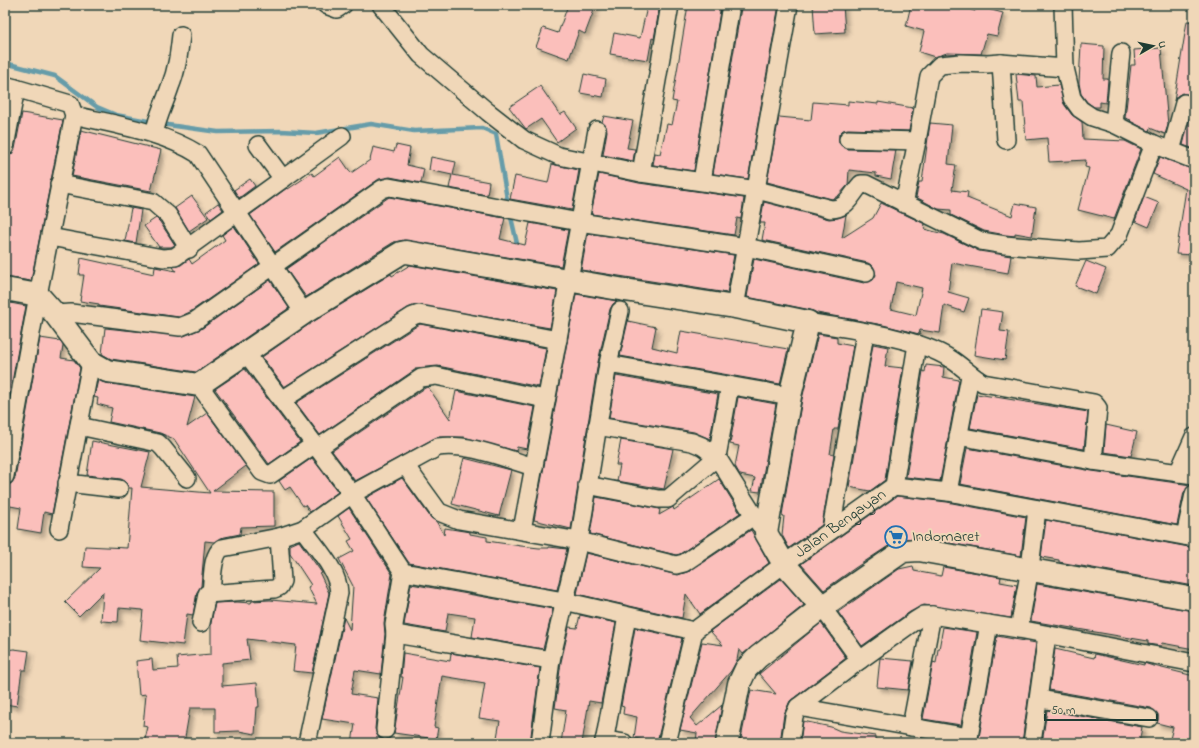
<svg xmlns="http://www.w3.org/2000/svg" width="1199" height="748" font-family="'Indie Flower',sans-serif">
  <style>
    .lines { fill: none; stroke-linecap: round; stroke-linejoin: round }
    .stream { stroke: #669ca9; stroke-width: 4.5 }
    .building { fill: #fbbfbb; stroke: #1f3d34; fill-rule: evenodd; filter: url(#shadow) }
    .minor-casing { stroke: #1f3d34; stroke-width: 20 }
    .tertiary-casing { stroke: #1f3d34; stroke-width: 25 }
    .minor { stroke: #f0d7b8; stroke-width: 17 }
    .tertiary { stroke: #f0d7b8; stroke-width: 22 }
    .labels { text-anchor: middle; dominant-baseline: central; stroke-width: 4; stroke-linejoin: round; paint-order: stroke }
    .street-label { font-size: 16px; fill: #1f3d34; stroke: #f0d7b8 }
    .poi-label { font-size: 16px; fill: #1f3d34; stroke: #f0d7b8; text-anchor: start }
  </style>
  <defs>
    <filter id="shadow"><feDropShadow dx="3.5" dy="3.5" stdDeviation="2" flood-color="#0004"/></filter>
  </defs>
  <rect width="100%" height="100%" fill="#f0d7b8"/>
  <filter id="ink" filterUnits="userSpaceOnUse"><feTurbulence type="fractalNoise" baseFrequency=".025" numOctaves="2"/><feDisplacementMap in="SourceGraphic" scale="8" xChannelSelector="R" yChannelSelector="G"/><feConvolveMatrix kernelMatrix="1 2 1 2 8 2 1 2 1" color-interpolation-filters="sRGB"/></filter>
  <g filter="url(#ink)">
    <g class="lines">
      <path class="stream" d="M5 63 55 76 97 107 116 115 153 122
        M161 124 218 132 281 131 316 133 371 124 414 131 482 128 496 134 508 205
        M511 217 518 248"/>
    </g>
    <path class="building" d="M568 5H596L585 34 579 31 569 59 536 47 543 28 558 33Z
      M688 5H721L694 171 653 165 655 153 660 154 667 124 672 125 677 102 672 101Z
      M745 5H779L748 179 713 174 741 8H744Z
      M813 5H843L845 32 815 34Z
      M911 5H954L975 11 976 6 1003 13 997 36 987 34 981 54 947 53 935 57 919 52 924 31 906 26Z
      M647 7 659 10 654 39 652 38 648 60 610 54 614 33 640 38Z
      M1187 21 1194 22V149L1183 145 1194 100 1191 96 1182 93 1177 96 1174 101Z
      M1081 44 1104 46 1103 79H1108L1106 103 1100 102V107H1094L1087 102 1081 94 1079 83Z
      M1161 48 1168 125 1165 134 1150 128 1149 131 1130 121 1131 120 1125 118 1131 65H1135L1134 50Z
      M584 74 606 79 603 97 580 93Z
      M1016 74 1036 76 1037 87 1059 85 1064 104 1072 115 1082 122 1083 139 1125 141 1141 149 1114 219 1078 210 1089 168 1085 167 1086 160 1049 162 1047 138 1026 140 1023 102H1019Z
      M540 86 560 115 565 112 576 128 557 142 541 119 526 129 509 107Z
      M848 101 878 104V102L913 108 909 131 848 129 843 130 839 134V143L847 149 896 150 891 179 876 176V173L849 170 848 185 838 196 832 199 767 182 779 117 811 120 813 102 848 105Z
      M22 113 63 120 31 281 5 277V194L8 174 5 173V157L12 154 15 149Z
      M604 116 633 121 627 148 635 149 633 161 603 155 607 131 606 126 602 122Z
      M930 123 952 125 948 164 956 165 952 190 968 192 967 198 1012 216 1015 203 1036 207 1032 236 1015 233V236L1006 235 984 231 951 215V210L938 209 916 197 919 182H922Z
      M81 130 161 150 151 191 72 176Z
      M396 145 410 148 407 165 424 169 421 183 390 177 379 179 275 252 250 215 287 188 288 189 312 173 314 176 340 157 351 173 370 160 373 147 394 152Z
      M431 157 456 162 453 175 489 182 487 195 449 188 452 175 429 170Z
      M1160 157 1194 170V255L1176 254 1186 189 1153 174Z
      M552 164 579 170 572 210 510 199 515 176 548 183Z
      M599 174 639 183 744 198 741 219 737 218 734 235 591 214Z
      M250 179 255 186 239 198 234 190Z
      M192 196 208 218 189 231 175 208Z
      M389 197 505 218 500 239 525 245 530 223 568 230 561 266 404 240 394 242 306 297 286 269Z
      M1144 197 1159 203 1149 227 1135 221Z
      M764 202 829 219 838 218 846 215 842 238 873 218 881 203 925 224 924 229 944 234 979 251 1011 256 1008 273 952 263 948 292 969 298 964 312 944 305 940 333 920 330 919 334 883 325 817 313 811 310 747 297 754 259 864 283 873 280 876 275 873 266 868 263 762 240 765 223H760ZM896 282 922 288 916 315 891 309Z
      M218 203 223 210 211 219 206 212Z
      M131 208 141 210 136 243 125 241Z
      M156 218 160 222 175 245 171 247H159L144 226Z
      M234 226 259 264 190 312 179 317 99 306V304L80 301 84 275H79L81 258 154 274 155 267 176 271 173 267 181 265 189 259 192 264 225 240 222 235Z
      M588 233 734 255 727 293 581 270Z
      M1086 261 1106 269 1096 294 1075 286Z
      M410 265 557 291 550 328 416 305 408 308 284 387 262 357 311 323 391 274 392 276Z
      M270 280 289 308 196 372 111 359 102 354 105 328 184 336 201 329Z
      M576 294 617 301 613 304 610 309 598 362 571 529 534 520Z
      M5 302 26 306 5 420Z
      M981 309 1003 312 1000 331 1009 332 1005 360 974 355Z
      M628 321 656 327 652 347 677 353 681 331 788 349 780 384 620 356Z
      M420 324 546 348 539 387 438 366 415 368 416 369 320 435 296 403Z
      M818 334 837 337V343L853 346 838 429H834L830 454 834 455 822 525 789 548 782 535 784 516 782 515 802 399Z
      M40 338 60 341 63 346 61 358 74 360 80 368 52 514 44 512 41 533 18 529 21 508 5 505V486L12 483 15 478Z
      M873 344 888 347 885 366 903 368 885 480 870 491 849 487Z
      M926 365 944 367 943 377 959 380 940 481 906 477 923 371 925 372Z
      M245 369 300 442 269 464 215 389Z
      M616 376 718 394 710 439 694 432 609 418Z
      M98 380 105 383 195 397 187 427 207 413 246 466 213 491 274 492V526L241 527 240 534 220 538 214 542 205 541 201 586 197 592 193 615 187 614 183 645 140 640 143 610 119 608 118 622 101 621 103 592 79 616 65 602 100 568 83 567 85 546 127 548 132 488H129L125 481 121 479 87 475 92 441 150 452 141 487 210 493 174 439 160 433 109 422 112 408 97 404 98 398 94 397Z
      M428 387 450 419 456 391 535 407 527 449 517 447 516 451 464 437H437L355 481 332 451 425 388Z
      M977 394 1088 412 1084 449 970 428Z
      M738 397 776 404 760 492 752 491 755 478 740 475 735 466 739 446 730 444Z
      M1106 425 1137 432 1131 456 1104 452Z
      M621 440 673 449 664 489 617 481 620 465H616Z
      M967 448 1092 471 1191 485 1184 492 1177 525 960 484Z
      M312 458 338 492 310 512 305 505 303 506 290 487 285 490 279 481Z
      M464 458 511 470 499 516 452 504Z
      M402 478 431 518 436 521 444 535 445 528 470 532V534L487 537V541L521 546 539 548H549V547L567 549 557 590 409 563 366 498Z
      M719 479 740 513 680 554 676 555 590 534 596 497 660 509 659 515 673 507 674 510Z
      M897 496 947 502 1026 517 1021 556 921 538 902 539 896 541 855 568 824 590 801 564Z
      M349 508 392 574 384 623 385 634 381 674 355 670 351 694 378 698 375 729 379 738 385 740V743H352L355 724 322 719 344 618 350 630 353 586 339 559 354 551 348 541 352 539 338 516Z
      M1046 520 1194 548 1191 560 1194 561V586L1059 562V560L1041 557Z
      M751 530 769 563 700 614 686 594 682 618 577 594 586 553 678 575 690 571Z
      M299 541 322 573 320 574 329 593 312 673 293 671 296 645 247 639 250 660 222 663V686L257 683 259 707H257L255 734 239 731 215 732V708H190L184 743H144L148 727 143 726 146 694 139 695 136 661 152 659 153 670 178 668 177 657 211 654V623L215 603 237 602 251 603 252 601 270 600 317 604 308 587 311 585 290 553V545Z
      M913 566 914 571 941 576 943 567 1001 577 1000 582 1017 585 1011 618 924 605 910 612 862 646 838 612 899 569Z
      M781 579 804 605 743 654 739 649 737 660 731 671 690 718 697 726 722 705 715 743H696L697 733 680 730 702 642 723 645 710 631Z
      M411 584 553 609 543 649 472 637 475 617 448 613 445 632 404 625Z
      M1037 584 1194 611V649L1162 643 1161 646 1148 644V641L1031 621Z
      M580 615 616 623 601 703 589 701 582 743H561L566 710 555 708 561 662 569 627 577 628Z
      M821 623 846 658 790 701 784 714 780 743H740L751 690 776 694 759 674Z
      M943 627 977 632 961 725 923 719 933 662 936 663 938 649H939Z
      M635 628 682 638 657 742 634 738 637 717 623 714 624 707 621 706Z
      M997 636 1036 643 1022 743H978Z
      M14 649 29 651 26 670H22L17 706 5 704V650Z
      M1055 649 1094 658 1095 654 1144 665V663L1150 665 1194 676V743H1169L1173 727 1157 723 1158 714 1151 708 1049 690Z
      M403 653 450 661 451 653 540 668 530 743H496L500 721 479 718 485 683 442 676 434 727 438 728 436 739 394 733 403 677H401Z
      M880 658 913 661 908 690 877 687Z
      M1047 710 1142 727 1139 743H1042Z
      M803 721 831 727 840 731 876 736V743H800Z"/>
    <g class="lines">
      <g class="minor-casing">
        <g id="minor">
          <path d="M326 5 337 9 343 5"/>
          <path d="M381 5 421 55 488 112 524 140 559 156 641 173 757 190 831 209C847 209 851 195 861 184H866L981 241 1005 245 1079 251 1107 249 1119 235 1154 144"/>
          <path d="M1063 5 1065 68 1072 98 1080 109 1092 117 1114 124 1154 144 1194 160"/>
          <path d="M1001 63 1006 140"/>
          <path d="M5 85 70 104 74 115 38 295 5 476"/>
          <path d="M74 115C116 125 161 131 198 154L304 313"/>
          <path d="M1114 124 1121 53"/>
          <path d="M154 134C158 115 164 105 170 87 177 70 179 53 181 35"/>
          <path d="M848 139 917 141 929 76 940 65 961 63 987 64 1001 63 1065 68"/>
          <path d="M258 145 283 179"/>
          <path d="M5 147 16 88"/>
          <path d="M1171 151 1184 103"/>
          <path d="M641 173 670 5"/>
          <path d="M702 181 731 5"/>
          <path d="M59 184 153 202 168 215 189 249"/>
          <path d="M904 204 917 141"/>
          <path d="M50 237 163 258 175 257 342 136"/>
          <path d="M735 307 789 5"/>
          <path d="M55 314 71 313 180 327 195 321 382 189 389 187 579 222 746 247 866 273"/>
          <path d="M808 322C847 329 916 337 949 358 961 365 971 376 983 383L1094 403 1098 408 1093 461"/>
          <path d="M246 353 352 494 403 572 564 601 694 631"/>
          <path d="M608 364 790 396"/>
          <path d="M199 385 262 472 270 475 315 444"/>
          <path d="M282 400 413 316 419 314 558 340"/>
          <path d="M79 426 158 443 163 448 187 478"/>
          <path d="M597 426 692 442 702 446 717 457 760 525"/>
          <path d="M958 436 1093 461 1194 475"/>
          <path d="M318 448 421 378 436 376 545 399"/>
          <path d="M405 465 439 512 459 520 579 541 676 565 684 563 755 515"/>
          <path d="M1178 473 1194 437"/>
          <path d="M67 483 119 489"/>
          <path d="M587 485 658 499H668L717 457 730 385"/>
          <path d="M894 486 917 344"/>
          <path d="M948 492 970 376"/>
          <path d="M59 529 91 362"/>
          <path d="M303 529C316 548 338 569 339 593L307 743"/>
          <path d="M522 530 597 130"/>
          <path d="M831 530 865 333"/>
          <path d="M1185 536 1194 494"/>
          <path d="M403 572 394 625 395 634 551 660"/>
          <path d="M211 592C213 579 211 556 222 548L279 537"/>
          <path d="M822 607 860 660 916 620 924 615H932L1019 629 1194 663"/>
          <path d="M201 623 207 594 274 589 279 587 282 581 279 537 303 529 352 494 438 447C470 443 503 458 534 467"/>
          <path d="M1019 629 1030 568 1037 509"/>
          <path d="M1040 699 1149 718"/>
          <path d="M798 707 969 737"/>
          <path d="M911 727 932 615"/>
          <path d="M385 730 395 634"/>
          <path d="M604 740 624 743"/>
          <path d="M540 743 551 660 579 541 608 364 620 311"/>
          <path d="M604 743 627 616"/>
          <path id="s1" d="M667 743 694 631 784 564 894 486 948 492 1194 538"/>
          <path d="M790 743 794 716 798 707 860 660"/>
          <path d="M968 743 989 624"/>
          <path d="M1032 743 1047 635"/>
        </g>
      </g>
      <g class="tertiary-casing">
        <path id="tertiary" d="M5 289 38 295 55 314 91 362 107 371 199 385 304 313 401 253 406 252 625 290 735 307 808 322 790 396 766 533 784 564 822 607
          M727 743 739 684 746 669 758 657 822 607 903 551 919 550 1194 599"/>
      </g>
      <use href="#minor" class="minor"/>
      <use href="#tertiary" class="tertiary"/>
    </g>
  </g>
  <defs>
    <g id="supermarket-ring" transform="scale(1.15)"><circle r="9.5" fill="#f0d7b8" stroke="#1f6fb2" stroke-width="1.5"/><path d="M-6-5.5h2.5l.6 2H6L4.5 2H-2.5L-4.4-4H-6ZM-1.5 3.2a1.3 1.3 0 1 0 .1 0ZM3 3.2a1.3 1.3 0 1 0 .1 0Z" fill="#1f6fb2"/></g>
  </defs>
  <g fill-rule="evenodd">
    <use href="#supermarket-ring" x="896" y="537"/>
  </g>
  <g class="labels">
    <g class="street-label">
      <text stroke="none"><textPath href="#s1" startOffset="297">Jalan Bengayan</textPath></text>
    </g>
    <g class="poi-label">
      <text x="912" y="537">Indomaret</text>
    </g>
  </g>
  <rect width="1199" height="748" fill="none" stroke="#f0d7b8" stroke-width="20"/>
  <rect x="10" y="10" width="1179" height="728" fill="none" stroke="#1f3d34" stroke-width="1.5" filter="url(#ink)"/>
  <g transform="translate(1153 46) rotate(81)" stroke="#f0d7b8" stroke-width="3" paint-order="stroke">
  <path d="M0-3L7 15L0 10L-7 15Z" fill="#1f3d34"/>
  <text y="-6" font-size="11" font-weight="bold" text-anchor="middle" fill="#1f3d34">U</text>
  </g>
  <path d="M1045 714v6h112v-6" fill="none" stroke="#1f3d34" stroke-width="2"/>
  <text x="1051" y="714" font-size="12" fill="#1f3d34" stroke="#f0d7b8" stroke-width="3" paint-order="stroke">50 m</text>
</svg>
